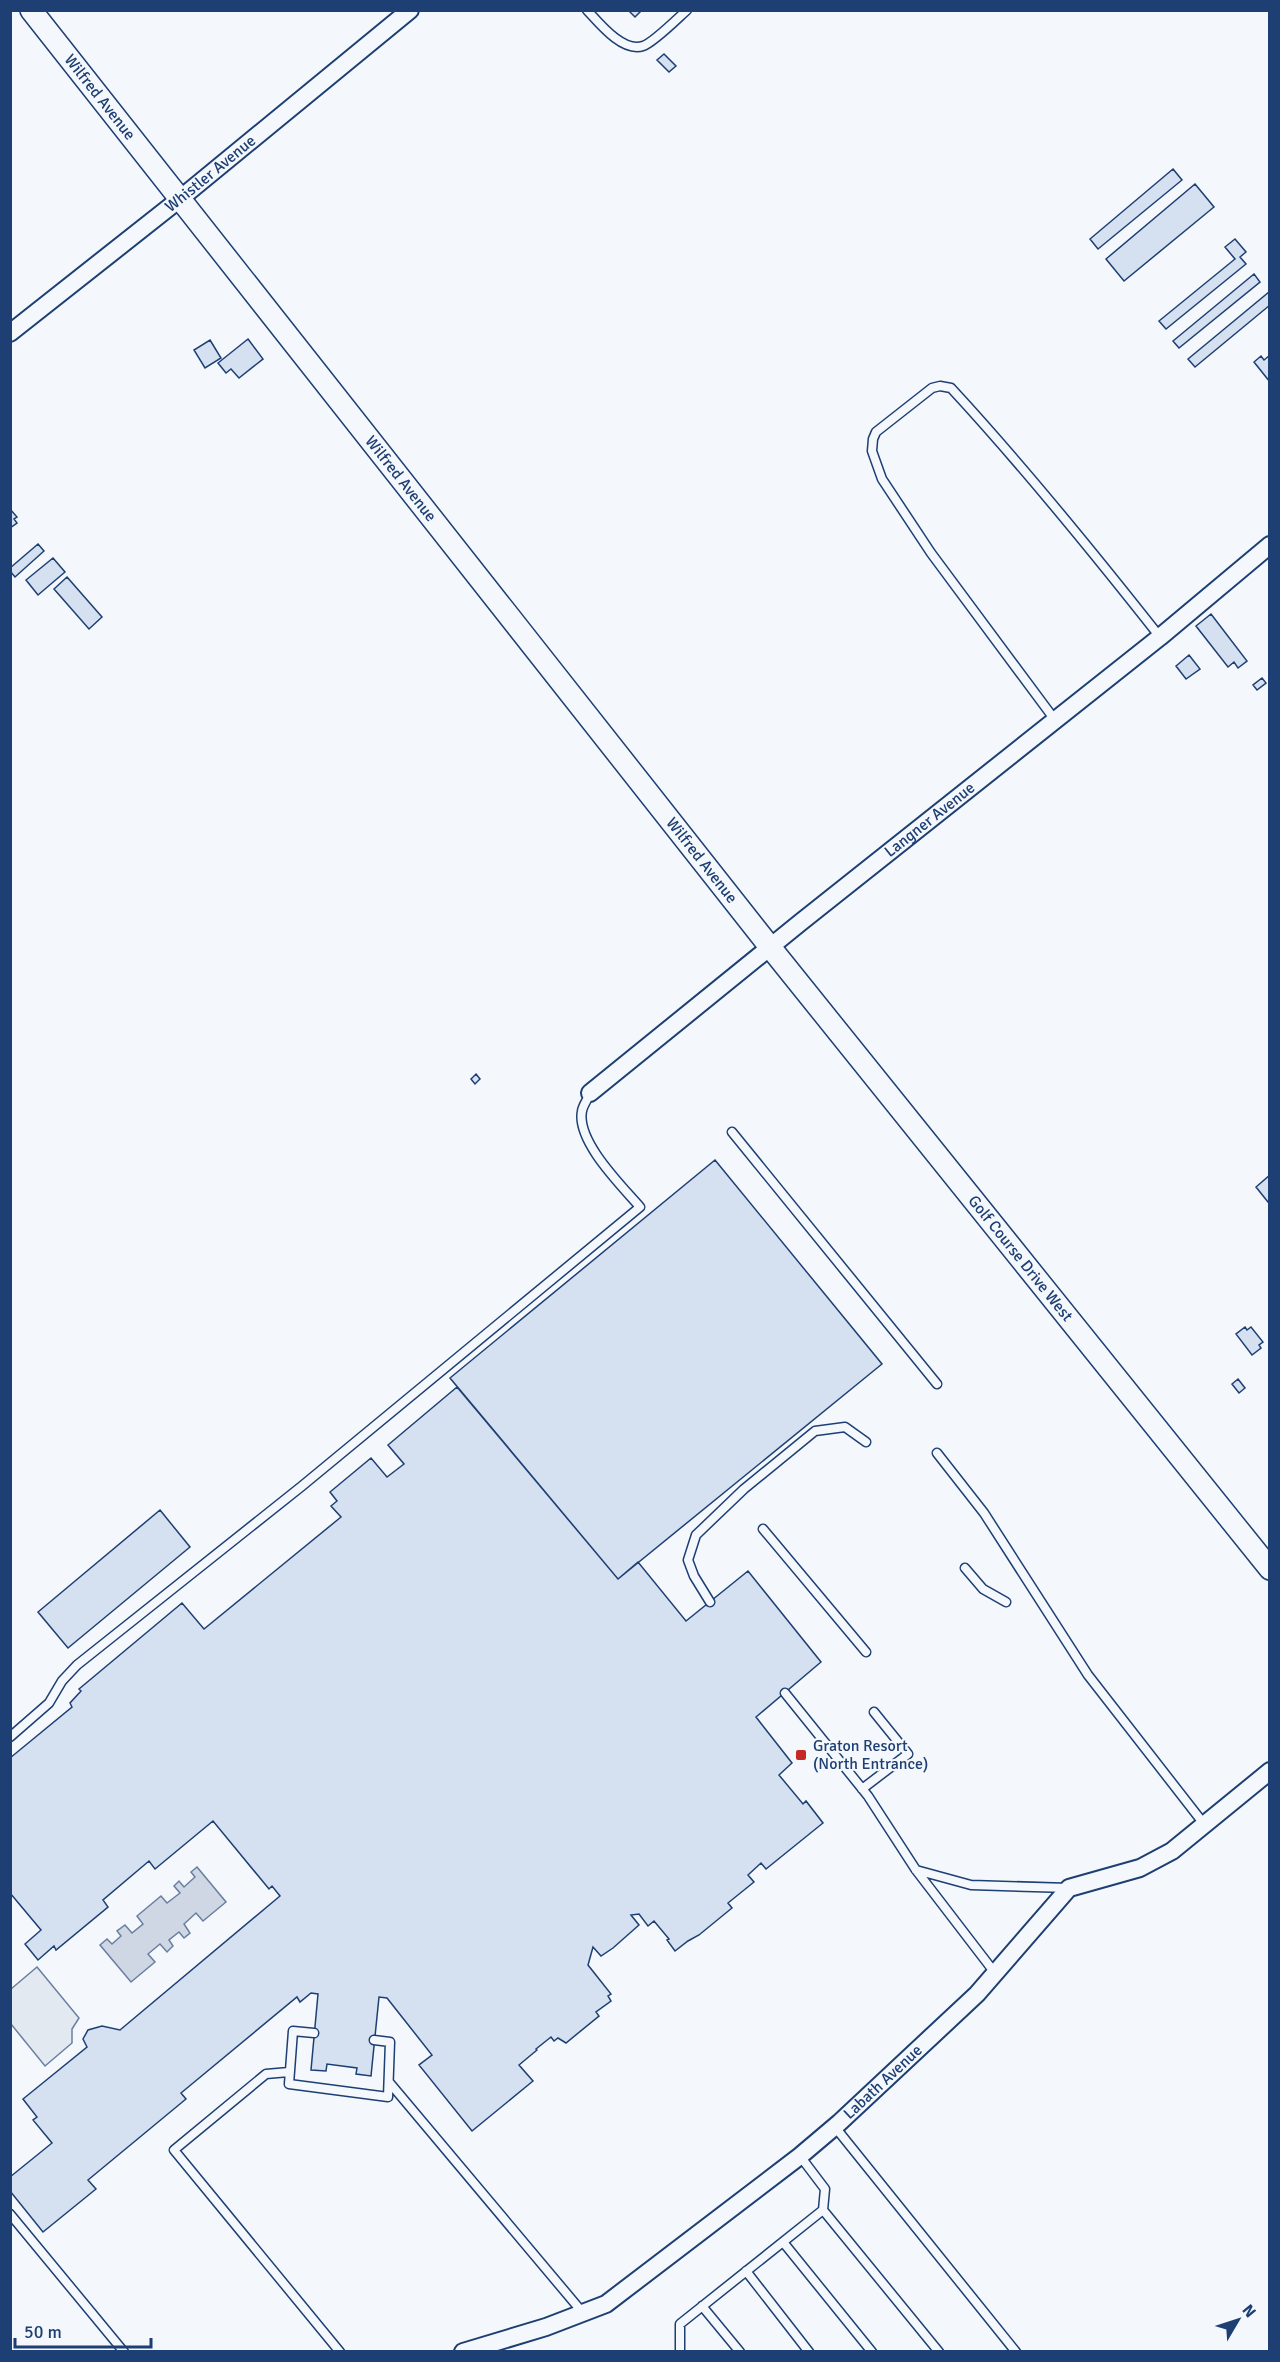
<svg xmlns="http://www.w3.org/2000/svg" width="1280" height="2362" font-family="Signika,sans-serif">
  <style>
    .green { fill: #e3e9f0; stroke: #687fa3; stroke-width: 1.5 }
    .water { fill: #cfd7e4; stroke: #687fa3; stroke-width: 1.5 }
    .building { fill: #d5e0f0; stroke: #1d3f73; stroke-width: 1.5 }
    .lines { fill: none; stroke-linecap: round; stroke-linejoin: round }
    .service-casing { stroke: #1d3f73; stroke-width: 11 }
    .minor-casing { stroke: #1d3f73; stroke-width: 20 }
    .tertiary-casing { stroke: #1d3f73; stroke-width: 24 }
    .service { stroke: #f4f7fb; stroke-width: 8 }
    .minor { stroke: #f4f7fb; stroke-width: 16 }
    .tertiary { stroke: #f4f7fb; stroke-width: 21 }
    .poi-dot { fill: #c62828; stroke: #f4f7fb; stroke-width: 2 }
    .labels { text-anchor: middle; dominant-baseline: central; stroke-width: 4.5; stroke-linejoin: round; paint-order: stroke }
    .street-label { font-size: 16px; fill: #1d3f73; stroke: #f4f7fb }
    .poi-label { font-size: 16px; fill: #1d3f73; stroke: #f4f7fb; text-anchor: start }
  </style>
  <rect width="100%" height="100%" fill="#f4f7fb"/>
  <path class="green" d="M37 1967 79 2018 72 2029V2043L45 2066 11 2024V1989Z"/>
  <path class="water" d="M197 1867 226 1902 203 1921 196 1913 184 1924 190 1933 184 1938 179 1932 169 1940 173 1946 167 1952 160 1944 148 1954 155 1962 131 1982 100 1945 107 1939 112 1944 121 1936 117 1931 125 1925 132 1933 143 1924 137 1916 161 1896 167 1903 180 1893 174 1886 179 1881 184 1887 195 1877 191 1872Z"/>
  <path class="building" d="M628 10H642L635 17Z
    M664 54 676 66 669 72 657 60Z
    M1173 169 1182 180 1098 249 1090 239Z
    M1195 184 1214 207 1124 281 1106 259Z
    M1235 239 1246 252 1240 257 1246 264 1166 329 1159 321 1235 259 1225 247Z
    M1254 274 1260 282 1179 348 1173 341Z
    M1269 292 1270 305 1195 367 1188 359Z
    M248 339 263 359 239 378 231 369 226 373 218 363Z
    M210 340 221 358 205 368 194 350Z
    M1270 355V382L1254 362 1261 356 1264 360Z
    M10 509 17 517 14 519 17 523 10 528Z
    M38 544 44 551 15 577 10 571V568Z
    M53 558 65 572 38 595 26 580Z
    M67 577 102 617 89 629 54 589Z
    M1211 614 1247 661 1238 668 1234 662 1228 667 1196 626Z
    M1189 655 1200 669 1186 679 1176 666Z
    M1262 678 1266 683 1257 690 1253 685Z
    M476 1074 480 1079 475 1084 471 1079Z
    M715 1160 882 1364 618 1579 450 1378Z
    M1270 1175V1201L1268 1202 1256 1187Z
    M1245 1327 1247 1330 1251 1327 1263 1342 1259 1345 1261 1348 1252 1355 1236 1334Z
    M1238 1379 1245 1388 1239 1393 1232 1384Z
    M457 1387 618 1579 638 1562 686 1621 748 1571 821 1662 756 1717 792 1763 779 1775 803 1804 806 1801 823 1823 766 1869 761 1863 748 1875 754 1882 728 1903 732 1908 699 1935 688 1941 675 1951 667 1940 669 1939 654 1921 648 1926 639 1914 631 1915 639 1925 613 1948 601 1956 593 1947 588 1965 611 1994 608 1996 611 2001 596 2012 599 2016 566 2043 558 2038 554 2041 551 2037 536 2049 537 2050 519 2065 533 2081 472 2131 419 2065 432 2055 387 1998 379 1997 371 2076 356 2074 357 2068 327 2064 326 2071 311 2070 318 1994 311 1993 300 2002 297 1997 181 2093 186 2099 88 2180 96 2189 43 2232 10 2191V2177L52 2143 33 2120 37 2117 23 2099 87 2047 83 2039 88 2030 102 2026 120 2030 280 1896 272 1886 269 1889 213 1821 155 1869 149 1861 103 1900 108 1907 56 1950 54 1946 38 1960 25 1944 41 1930 10 1893V1758L72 1707 70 1703 81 1691 79 1689 182 1603 204 1629 341 1517 331 1506 337 1501 330 1492 371 1458 387 1477 404 1464 388 1445Z
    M160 1510 190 1547 68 1648 38 1612Z"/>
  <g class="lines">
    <g class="service-casing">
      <path id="service" d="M587 10C599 23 623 53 643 46 653 43 678 18 687 10
        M1055 720 931 553 882 479 872 451 873 439 876 432 932 388 940 386 951 388C1025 468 1093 552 1160 637
        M732 1132 937 1384
        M937 1453 984 1513 1088 1675 1204 1824
        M763 1529 866 1652
        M965 1568 983 1589 1006 1602
        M710 1602 694 1576 688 1560 696 1535 744 1489 815 1431 845 1427 866 1442
        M785 1693 868 1796 916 1870 995 1973
        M10 1737 49 1703 62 1681 77 1665 302 1486 640 1207C621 1185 576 1141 582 1111 583 1105 588 1099 590 1093
        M862 1789 908 1754 874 1712
        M916 1870 971 1885 1069 1888
        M314 2033 293 2031 289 2084 388 2097 390 2042 374 2040
        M289 2072 266 2074 174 2150 340 2352
        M389 2082 583 2313
        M835 2127 1016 2352
        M800 2156 825 2189 823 2210 939 2352
        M10 2214 124 2352
        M783 2242 872 2352
        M746 2271 809 2352
        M702 2306 740 2352
        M680 2352V2324L823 2210"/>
    </g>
    <g class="minor-casing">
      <g id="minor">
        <path id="s1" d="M10 333 181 198 410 10"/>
        <path id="s2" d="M590 1093 801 922 1160 637 1270 545"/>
        <path id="s3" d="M463 2352 546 2327 606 2304 800 2156 839 2123 977 1994 1069 1888 1140 1868 1172 1851 1270 1771"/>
      </g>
    </g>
    <g class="tertiary-casing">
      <g id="tertiary">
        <path id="s4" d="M31 10 770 947 1270 1569"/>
      </g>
    </g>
    <use href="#service" class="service"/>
    <use href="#minor" class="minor"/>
    <use href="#tertiary" class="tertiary"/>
  </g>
  <rect class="poi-dot" x="795" y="1749" width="12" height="12" rx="3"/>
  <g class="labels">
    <g class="street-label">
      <text stroke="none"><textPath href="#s4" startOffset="111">Wilfred Avenue</textPath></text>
      <text stroke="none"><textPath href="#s1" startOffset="256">Whistler Avenue</textPath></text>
      <text stroke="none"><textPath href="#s4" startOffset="597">Wilfred Avenue</textPath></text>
      <text stroke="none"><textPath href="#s2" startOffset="436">Langner Avenue</textPath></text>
      <text stroke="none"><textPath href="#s4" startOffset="1083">Wilfred Avenue</textPath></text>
      <text stroke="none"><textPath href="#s4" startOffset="1593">Golf Course Drive West</textPath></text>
      <text stroke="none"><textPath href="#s3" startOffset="506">Labath Avenue</textPath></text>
    </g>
    <g class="poi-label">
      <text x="813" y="1746">Graton Resort<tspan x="813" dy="18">(North Entrance)</tspan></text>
    </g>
  </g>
  <rect width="1280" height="2362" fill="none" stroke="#1d3f73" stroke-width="24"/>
  <g transform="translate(1238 2320) rotate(51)" stroke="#f4f7fb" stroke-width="4.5" paint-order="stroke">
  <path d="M0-4.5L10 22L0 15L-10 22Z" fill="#1d3f73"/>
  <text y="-9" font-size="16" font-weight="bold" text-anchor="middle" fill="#1d3f73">N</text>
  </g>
  <path d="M15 2338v9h136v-9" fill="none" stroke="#1d3f73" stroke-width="3"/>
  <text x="24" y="2338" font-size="18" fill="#1d3f73" stroke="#f4f7fb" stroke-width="4.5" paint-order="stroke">50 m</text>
</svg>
